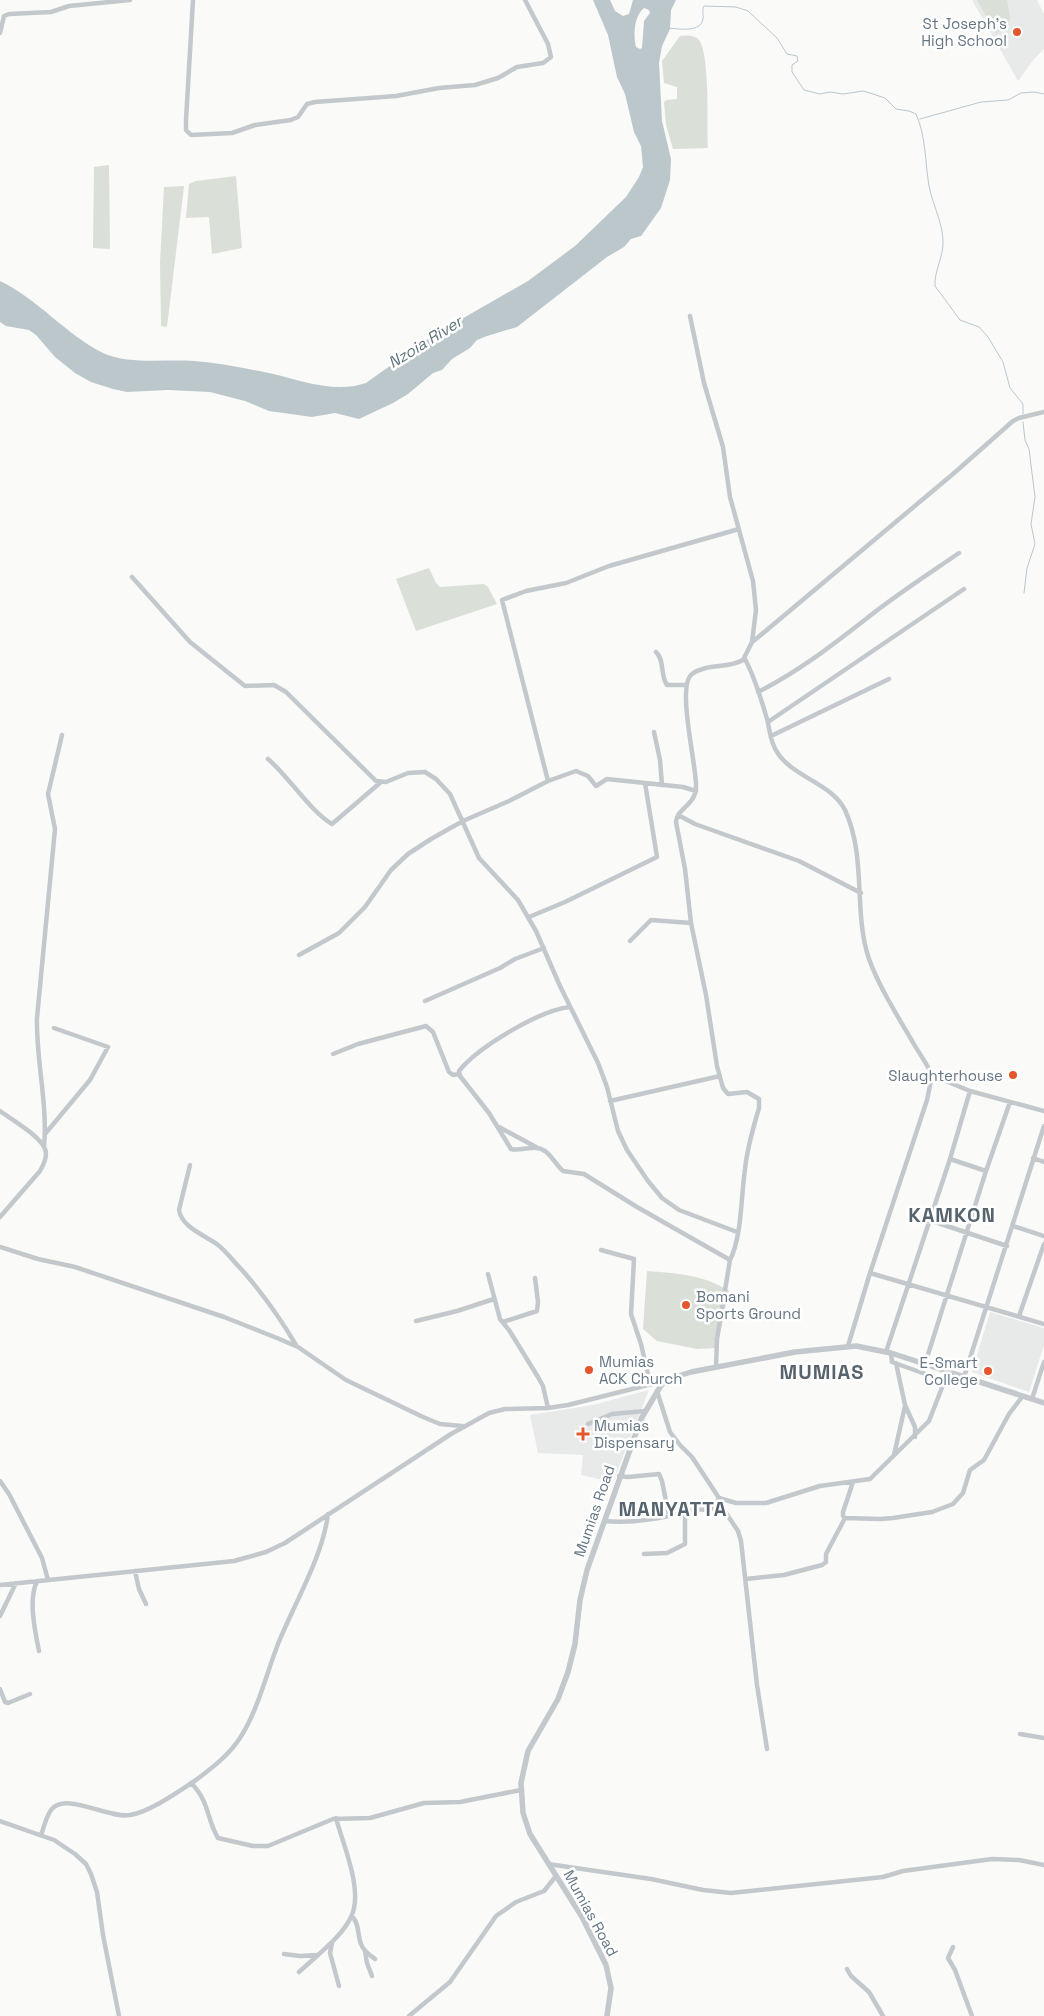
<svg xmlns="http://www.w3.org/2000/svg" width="1044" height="2016" font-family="'Space Grotesk',sans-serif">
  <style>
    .built { fill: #e8e9e9 }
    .green { fill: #dadfd7 }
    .water { fill: #bbc7cb; fill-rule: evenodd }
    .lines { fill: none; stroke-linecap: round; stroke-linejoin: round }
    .stream { stroke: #bbc7cb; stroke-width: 1 }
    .minor { stroke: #c3c8cc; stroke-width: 4.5 }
    .tertiary { stroke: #c3c8cc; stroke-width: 5.5 }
    .poi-dot { fill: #e4572e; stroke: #fff; stroke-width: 2 }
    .labels { text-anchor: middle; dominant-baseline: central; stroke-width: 5; stroke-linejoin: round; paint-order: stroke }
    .poi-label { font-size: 15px; fill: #657683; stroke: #fff; text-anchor: end }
    .street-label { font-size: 15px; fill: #657683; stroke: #fff }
    .water-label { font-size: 16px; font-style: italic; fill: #60757c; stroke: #fff }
    .district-label { font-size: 20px; font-weight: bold; letter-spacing: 1px; fill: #57646e; stroke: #fff }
  </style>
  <rect width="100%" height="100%" fill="#fafaf8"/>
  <path class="built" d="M972 0H1037L1044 14V49L1034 59 1018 81Z
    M990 1312 1044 1328V1345L1029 1392 972 1372Z
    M649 1390 613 1482 581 1475 583 1455 538 1453 530 1415 593 1405Z"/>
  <path class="green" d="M977 0H1007L1010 17 1008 26 996 34Z
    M680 36C686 35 695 35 699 40 710 55 707 126 708 148L673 149 666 125 664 102 666 100 677 99V87L664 83 662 61Z
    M109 165 110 249 93 248 94 167Z
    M236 176 242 248 212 254 209 217 186 218 189 184 196 181Z
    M184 186 167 327 161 326 160 263 164 187Z
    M429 568 436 583 440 587 484 584 488 587 497 604 416 631 396 579Z
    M647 1271C674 1273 706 1275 729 1291L717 1348 697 1349 657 1341 643 1329Z"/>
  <path class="water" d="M593 0H610L615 11 623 16 629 14 633 0H676L671 10 670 29 662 46 659 63 662 121 671 159 670 180 661 208 641 236 631 239 624 247 607 257 517 327 487 336 477 340 470 348 452 359 442 370 433 373 408 394 393 403 359 419 335 413 312 417 269 411 245 401 210 392 168 390 127 392 113 389 91 382 75 373 55 357 36 335 29 330 6 326 0 322V281C38 299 65 334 103 353 129 365 165 359 194 361 219 363 244 368 269 373 300 380 334 394 366 383L432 336 528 281 575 246 626 197 639 177 643 167 641 146 634 132 625 94 617 77 608 35ZM644 8 649 10 650 13 644 21 642 48 640 49 636 47C633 35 634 16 644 8Z"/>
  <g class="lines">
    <path class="stream" d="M668 28C678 29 698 32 702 22 705 16 701 11 704 6L736 7 748 11 777 38 787 54 797 56 798 61 792 65V72L804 90 820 94 830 92 843 94 863 91 870 93 885 98 896 109 909 111 916 114C926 136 925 162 929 186 933 206 944 225 943 245 942 259 934 273 935 286L960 320 979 327 988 337 1003 362 1010 388 1023 404V414
      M920 119 981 102 1008 100 1021 93 1034 92 1044 94
      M1023 422 1025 440 1029 449 1035 497 1031 524 1035 544 1027 568 1024 593"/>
    <path class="minor" d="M193 0 186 120V130L191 135 232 133 255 125 291 120 298 117 307 104 315 102 396 96 439 88 475 85 498 78 517 67 543 63 551 57 548 44 525 0
      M0 33 4 16 9 14 51 12 69 6 130 0
      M690 316 704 383 723 447 730 497 753 581 756 610 752 642
      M132 577 190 642 245 686 274 685 286 692 376 781 386 782 408 773 425 772 436 779 450 794 479 858 518 900 536 931 560 986 598 1063 607 1087 618 1131 627 1150 648 1181 662 1198 679 1210 737 1232
      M656 652C665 660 660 676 667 685H686
      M745 659C755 678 761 698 767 719 770 731 771 745 779 755 796 778 832 784 845 810 867 858 853 912 869 959 879 987 900 1020 915 1046 921 1056 928 1065 932 1076L927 1100 870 1273 848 1346
      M758 692C800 671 835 643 871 615 899 593 930 573 959 553
      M768 722 964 589
      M654 732 660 760 662 785
      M771 736 889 679
      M268 759C289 777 311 812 332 824L381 782
      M548 781 502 600 526 591 566 583 609 566 739 529
      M678 815 695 824 799 861 861 893
      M529 917 565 902 657 857 645 783
      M630 941 651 920 691 923
      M299 955 339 933 365 907 391 870 408 854 431 839 463 821 509 801 548 781 576 771 588 776 596 786 607 779 683 787 696 791
      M425 1001 500 968 515 959 544 948
      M570 1007C540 1010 478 1047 459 1071L460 1076 489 1113 511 1149C518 1151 525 1148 532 1148 548 1146 552 1161 563 1171L584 1174 637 1207 730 1260
      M333 1054 358 1044 426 1026 433 1032 449 1072 453 1075 459 1074
      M931 1075 970 1091 1044 1111
      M610 1101 720 1076
      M0 1111C11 1119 40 1136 45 1149 48 1156 44 1164 40 1171L0 1217
      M499 1127 536 1147
      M45 1134 90 1080 108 1047 54 1028
      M44 1147C48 1104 36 1061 37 1018L55 829 48 794 62 735
      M1033 1158 1044 1162
      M950 1159 986 1171
      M190 1165 179 1210C182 1228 205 1235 218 1245 227 1252 234 1262 242 1270 264 1295 279 1316 296 1345
      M929 1220 1007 1246
      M1013 1226 1044 1236
      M0 1247 38 1259 75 1267 224 1317 277 1338 298 1347 346 1380 423 1417 440 1424 462 1426
      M601 1250 634 1259 631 1314 641 1344 650 1383
      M870 1273 1044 1324
      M488 1274 500 1319 509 1330 538 1377 543 1386 548 1408
      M1019 1316 1044 1244
      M416 1321 457 1311 494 1299
      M503 1322 537 1311 538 1302 535 1278
      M886 1352 950 1159 970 1091
      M891 1353 892 1362 945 1381
      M896 1363 905 1405 915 1427V1437
      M925 1364 986 1171 1010 1102
      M716 1367 717 1339 730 1260C742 1236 741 1196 745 1169 747 1149 753 1128 759 1108V1099L747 1092 728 1094 723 1088 717 1066 706 995 691 923 685 869 676 822C676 809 696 805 696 787 697 766 676 686 692 674 707 663 728 669 743 660L752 642 756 639 953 474 1013 421 1019 418 1044 412
      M964 1377 1044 1126
      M1032 1399 1044 1362
      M588 1424 612 1414 645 1411
      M894 1455 905 1406
      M619 1476 628 1477 659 1474 662 1481 669 1516
      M0 1481 9 1494 42 1558 48 1580
      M853 1482 843 1512V1516L845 1518 880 1519 893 1518 932 1512 953 1504 963 1493 970 1470 984 1460 1009 1414 1022 1397
      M719 1498 736 1503H766L820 1486 870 1479 929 1421 948 1372
      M718 1501 738 1531 741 1541 757 1685 767 1749
      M604 1521C635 1524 663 1518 693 1510 699 1508 707 1512 713 1508 716 1506 717 1501 719 1498L692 1457 680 1445 670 1432 657 1391
      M644 1554 667 1553 685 1544V1513
      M135 1571 139 1589 146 1604
      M746 1579 784 1575 822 1565 826 1562V1554L845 1518
      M37 1581C28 1600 35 1631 39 1651
      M0 1585 234 1561 266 1552 285 1543 451 1434 489 1413 505 1409 548 1408 568 1405 664 1381
      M0 1616 16 1583
      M0 1689 5 1702 8 1703 30 1694
      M1020 1734 1044 1738
      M191 1783C210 1802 206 1818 218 1838L253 1846H268L333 1819 370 1818 424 1803 460 1802 521 1790
      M0 1821 54 1840 75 1854 86 1864 91 1874 97 1892 103 1935 119 2016
      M41 1835C44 1827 46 1817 51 1810 65 1791 108 1819 130 1815 150 1812 179 1791 196 1780 212 1768 229 1755 240 1738 258 1710 266 1675 278 1644 294 1604 323 1556 328 1514
      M548 1864 651 1879 703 1890 731 1893 883 1877 903 1871 992 1859 1019 1860 1044 1865
      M352 1916C360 1925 357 1934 361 1944 363 1951 370 1955 375 1959
      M332 1943 330 1953 339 1986
      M953 1947 948 1958 955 1970 972 2016
      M365 1951 367 1963 372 1976
      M284 1954 300 1956 318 1955C330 1944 344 1932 351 1917 364 1891 343 1845 336 1818
      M847 1969 851 1976 869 1992 883 2016
      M299 1972 318 1955
      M409 2016 450 1982 496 1916 516 1902 544 1891 556 1876"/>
    <path class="tertiary" d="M607 2016 611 1988 606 1965 582 1917 530 1834 523 1813 521 1783 528 1751 558 1699 568 1672 575 1644 580 1600 587 1570 641 1419 660 1387 666 1380 691 1372 795 1352 856 1346 891 1353 1044 1403"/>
  </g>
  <g class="poi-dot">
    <circle cx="1017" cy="32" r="5"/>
    <circle cx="1013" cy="1075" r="5"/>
    <circle cx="686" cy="1305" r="5"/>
    <circle cx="589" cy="1370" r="5"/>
    <circle cx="988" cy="1371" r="5"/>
    <path d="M580.5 1426.5h5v5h5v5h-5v5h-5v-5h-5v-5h5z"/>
  </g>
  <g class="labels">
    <g class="poi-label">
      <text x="1007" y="23">St Joseph's<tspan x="1007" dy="17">High School</tspan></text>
      <text x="1003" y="1075">Slaughterhouse</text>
      <text x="696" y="1296" text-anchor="start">Bomani<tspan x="696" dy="17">Sports Ground</tspan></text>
      <text x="599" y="1361" text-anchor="start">Mumias<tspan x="599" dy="17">ACK Church</tspan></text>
      <text x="978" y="1362">E-Smart<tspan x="978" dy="17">College</tspan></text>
      <text x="594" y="1425" text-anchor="start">Mumias<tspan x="594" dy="17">Dispensary</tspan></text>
    </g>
    <g class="street-label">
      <text transform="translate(594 1511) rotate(-71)">Mumias Road</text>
      <text transform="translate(591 1913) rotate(61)">Mumias Road</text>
    </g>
    <g class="water-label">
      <text transform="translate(425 342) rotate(-32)">Nzoia River</text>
    </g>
    <g class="district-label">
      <text x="952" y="1215">KAMKON</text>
      <text x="822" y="1372">MUMIAS</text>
      <text x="673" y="1509">MANYATTA</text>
    </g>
  </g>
</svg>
